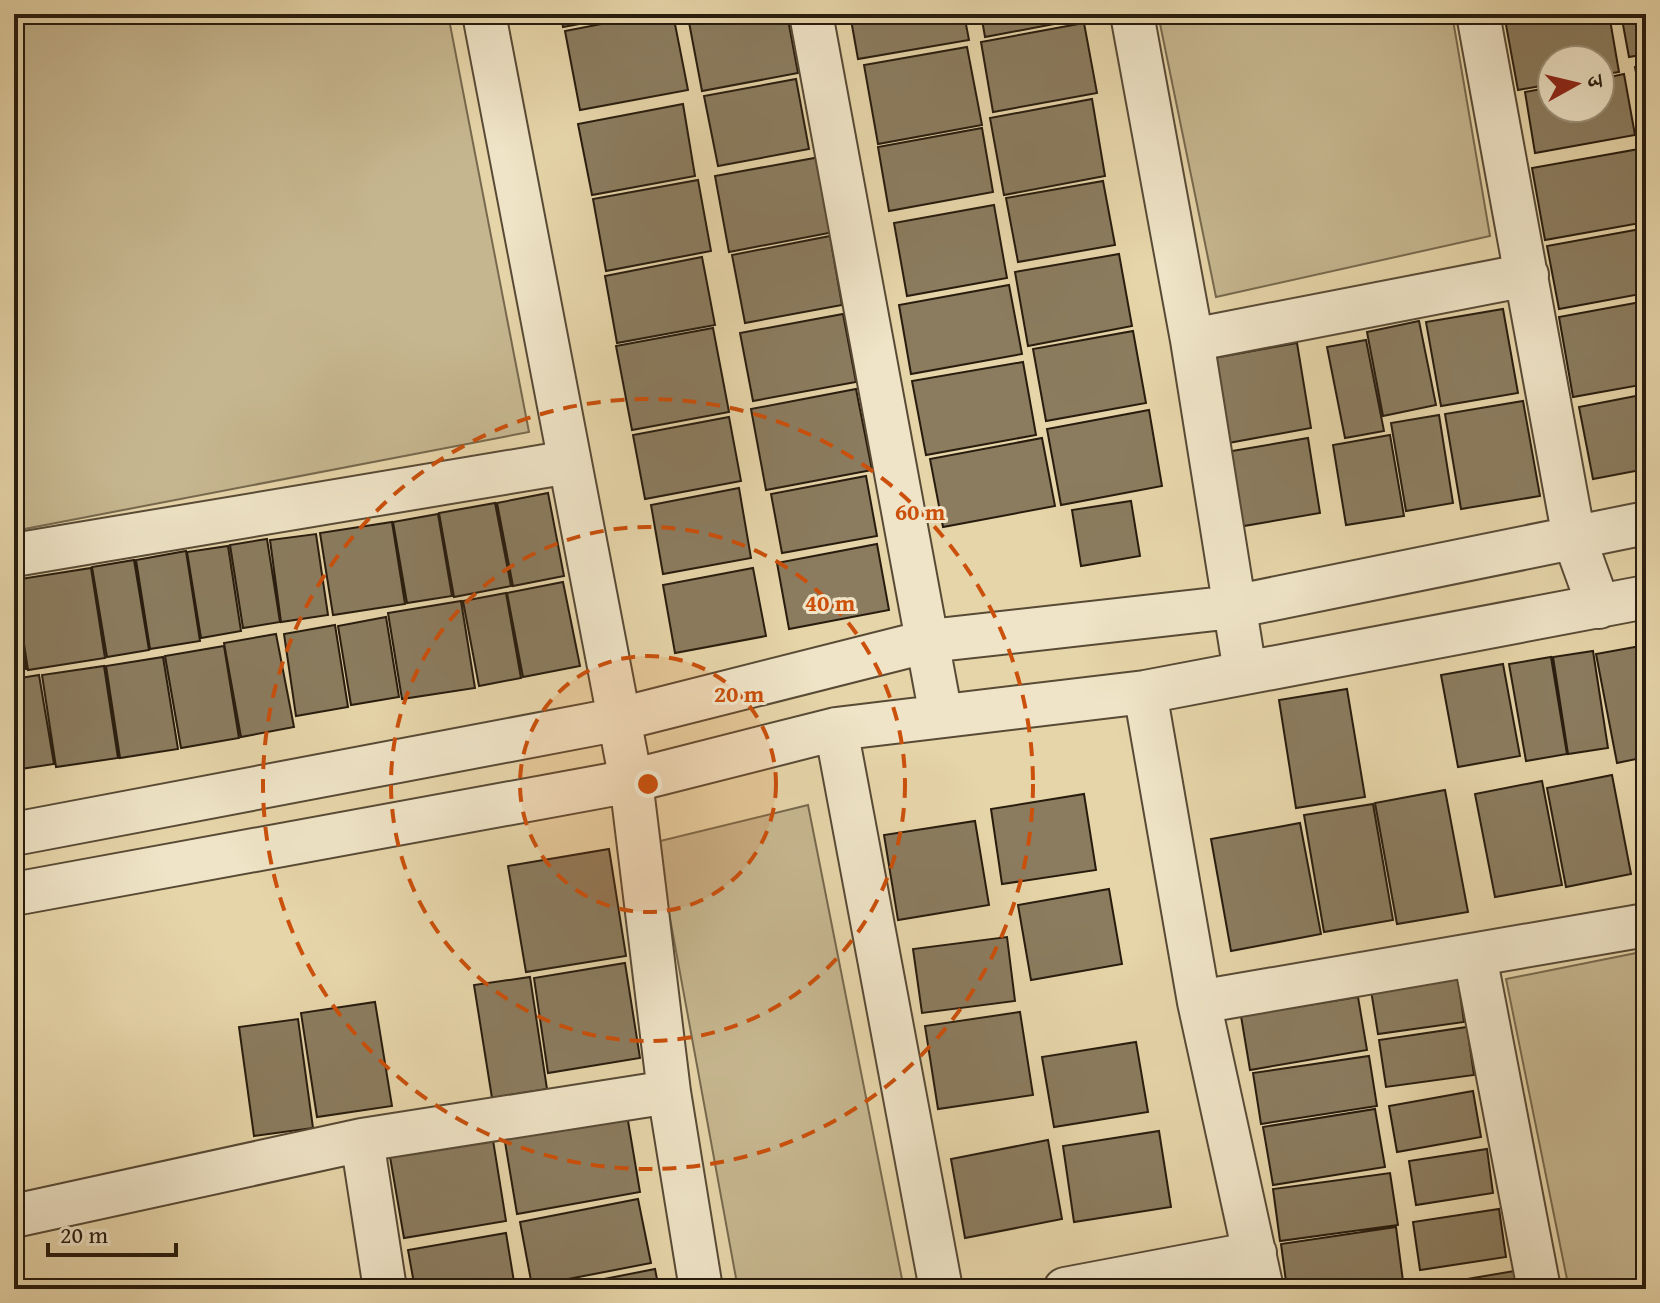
<svg xmlns="http://www.w3.org/2000/svg" width="1660" height="1303" font-family="'Gentium Book Plus','Noto Serif Devanagari',serif">
  <style>
    .green { fill: #c6b68f; stroke: #77694e; stroke-width: 2 }
    .building { fill: #8b7c5f; stroke: #281c0e; stroke-width: 2 }
    .lines { fill: none; stroke-linecap: round; stroke-linejoin: round }
    .street-casing { stroke: #584a35; stroke-width: 46 }
    .street { stroke: #efe4c7; stroke-width: 42 }
    .ring { fill: none; stroke: #cb500c; stroke-width: 4; stroke-dasharray: 14 10 }
    .centre { fill: #cb500c; stroke: #efe4c7; stroke-width: 4 }
    .ring-label { font-size: 24px; text-anchor: middle; font-weight: bold; fill: #cb500c; stroke: #efe4c7; stroke-width: 6; stroke-linejoin: round; paint-order: stroke }
  </style>
  <rect width="100%" height="100%" fill="#e6d5a9"/>
  <filter id="stains"><feTurbulence type="fractalNoise" baseFrequency=".0025" numOctaves="4"/><feColorMatrix values="0 0 0 0 .2 0 0 0 0 .09 0 0 0 0 .02 0 0 0 .5 -.17"/></filter>
  <radialGradient id="worn" r=".72"><stop offset=".6" stop-color="#630" stop-opacity="0"/><stop offset="1" stop-color="#630" stop-opacity=".3"/></radialGradient>
  <path class="green" d="M14 14H448L529 432 14 531Z
    M1158 14H1452L1490 236 1216 297Z
    M808 805 904 1289H738L656 842Z
    M1646 951V1289H1569L1506 979Z"/>
  <path class="building" d="M561 14H632L563 27Z
    M653 14H673L688 90 580 110 565 31Z
    M707 14H787L798 73 702 91 688 17Z
    M850 14H964L969 40 858 59Z
    M981 14H1107L985 37Z
    M1504 14H1609L1619 72 1600 75V60H1552V84L1518 90Z
    M1621 14H1646V54L1629 57Z
    M1084 23 1097 93 993 112 981 42Z
    M967 47 982 125 878 144 864 65Z
    M1646 65V129L1635 67Z
    M1624 74 1635 135 1535 153 1525 92 1552 87V108H1600V79Z
    M796 79 809 149 718 166 704 96Z
    M1092 99 1105 176 1004 195 990 118Z
    M683 104 695 176 592 195 578 124Z
    M982 128 993 192 889 211 878 147Z
    M1639 149 1646 190V222L1545 240 1532 168Z
    M820 157 834 232 729 252 715 176Z
    M698 180 711 251 606 271 593 199Z
    M1103 181 1115 245 1018 262 1006 198Z
    M994 205 1007 278 907 296 894 223Z
    M1646 228V293L1559 309 1547 246Z
    M830 236 842 305 745 323 732 255Z
    M1119 254 1132 326 1028 346 1015 272Z
    M702 257 715 325 617 343 605 276Z
    M1009 285 1022 354 911 374 899 305Z
    M1646 301V384L1573 397 1559 317Z
    M1503 309 1518 393 1441 406 1426 322Z
    M843 314 856 382 753 401 740 333Z
    M1419 321 1436 405 1383 416 1367 332Z
    M713 328 729 412 632 430 616 346Z
    M1133 331 1146 403 1046 421 1033 349Z
    M1366 340 1384 431 1345 438 1327 347Z
    M1297 343 1311 428 1223 444 1208 359Z
    M1023 362 1036 435 926 455 912 381Z
    M856 389 872 470 766 490 751 409Z
    M1646 394V469L1593 479 1579 407Z
    M1523 401 1540 496 1461 509 1445 414Z
    M1149 410 1162 486 1061 505 1047 429Z
    M1439 415 1453 503 1406 511 1391 423Z
    M729 417 741 481 645 499 633 435Z
    M1390 435 1404 516 1346 525 1333 445Z
    M1042 438 1055 506 943 527 930 459Z
    M1308 438 1320 513 1238 527 1226 452Z
    M866 476 877 536 782 553 771 494Z
    M739 488 751 558 663 574 651 505Z
    M548 493 564 576 513 586 497 503Z
    M1131 501 1140 556 1081 566 1072 510Z
    M495 503 511 586 454 597 439 513Z
    M438 514 452 596 407 603 393 522Z
    M392 522 405 604 333 615 320 533Z
    M316 534 328 615 281 622 270 540Z
    M267 539 280 622 243 628 230 545Z
    M877 544 889 610 789 629 777 563Z
    M228 546 241 631 201 638 187 552Z
    M186 551 200 641 150 649 136 560Z
    M134 560 149 650 107 657 92 567Z
    M91 568 105 658 28 670 14 580Z
    M753 568 766 636 675 653 663 585Z
    M563 582 580 666 523 677 507 593Z
    M14 589 26 669 14 671Z
    M506 593 521 678 479 686 463 601Z
    M461 601 475 688 402 699 388 613Z
    M386 617 399 697 351 705 338 626Z
    M335 625 348 707 296 716 284 634Z
    M276 634 294 727 241 737 224 643Z
    M1646 645V757L1617 763 1596 654Z
    M224 646 239 738 181 748 165 656Z
    M1593 651 1608 748 1568 754 1553 657Z
    M163 657 178 749 120 758 106 666Z
    M1551 657 1567 754 1526 761 1509 664Z
    M1503 664 1520 756 1458 767 1441 675Z
    M104 666 118 758 56 767 42 675Z
    M39 675 54 764 14 770V679Z
    M1347 689 1365 797 1296 808 1279 700Z
    M1646 774V816L1638 775Z
    M1612 775 1631 874 1566 887 1547 788Z
    M1542 781 1562 885 1495 897 1475 794Z
    M1445 790 1468 912 1397 924 1375 803Z
    M1084 794 1096 870 1002 884 991 809Z
    M1373 804 1393 920 1324 932 1304 815Z
    M975 821 989 905 898 920 884 835Z
    M1300 823 1321 934 1231 951 1211 839Z
    M609 849 626 956 526 972 508 866Z
    M1109 889 1122 964 1031 980 1018 905Z
    M1007 937 1015 1001 922 1013 913 949Z
    M625 963 640 1058 548 1073 534 978Z
    M1457 972 1464 1022 1378 1034 1370 984Z
    M530 977 547 1089 492 1098 474 985Z
    M1358 997 1367 1050 1250 1070 1241 1016Z
    M375 1002 392 1106 317 1117 301 1013Z
    M1020 1012 1033 1095 938 1109 925 1026Z
    M298 1019 313 1128 254 1136 239 1027Z
    M1467 1027 1474 1075 1386 1087 1379 1040Z
    M1136 1042 1148 1112 1054 1127 1042 1057Z
    M1369 1056 1377 1106 1261 1124 1253 1073Z
    M1473 1091 1481 1137 1397 1152 1389 1106Z
    M626 1109 640 1192 517 1214 503 1130Z
    M1375 1109 1385 1167 1273 1185 1263 1127Z
    M1159 1131 1171 1207 1074 1222 1063 1146Z
    M492 1134 506 1221 404 1238 389 1151Z
    M1048 1140 1062 1219 965 1238 951 1159Z
    M1487 1149 1493 1193 1416 1205 1409 1161Z
    M1390 1173 1398 1225 1280 1241 1273 1189Z
    M638 1199 651 1263 532 1286 520 1222Z
    M1499 1209 1506 1257 1420 1270 1413 1222Z
    M1396 1227 1404 1289H1287L1281 1244Z
    M506 1233 515 1288 415 1289 408 1250Z
    M655 1269 659 1289H553Z
    M1526 1269 1530 1289H1427L1426 1286Z"/>
  <g class="lines">
    <g class="street-casing">
      <path id="street" d="M484 14 631 781 669 1092 701 1289
        M811 14 941 716
        M1132 14 1192 340 1245 672
        M1478 14 1574 538 1599 607
        M1192 340 1527 275
        M14 555 569 462
        M1145 692 1199 1002 1262 1289
        M836 729 941 1289
        M14 834 620 719 929 641 1233 607 1646 523
        M14 894 631 781 836 729 1145 692 1646 597
        M1475 956 1539 1289
        M1199 1002 1646 925
        M362 1140 385 1289
        M14 1216 362 1140 669 1092
        M1065 1289 1255 1253"/>
    </g>
    <use href="#street" class="street"/>
  </g>
  <circle cx="648" cy="784" r="128" fill="#cb500c" fill-opacity=".12"/>
  <g class="ring">
    <circle cx="648" cy="784" r="128"/>
    <circle cx="648" cy="784" r="257"/>
    <circle cx="648" cy="784" r="385"/>
  </g>
  <circle cx="648" cy="784" r="12" class="centre"/>
  <g class="ring-label">
    <text x="920" y="520">60 m</text>
    <text x="830" y="611">40 m</text>
    <text x="739" y="702">20 m</text>
  </g>
  <rect width="1660" height="1303" fill="none" stroke="#e6d5a9" stroke-width="48"/>
  <rect x="16" y="16" width="1628" height="1271" fill="none" stroke="#281c0e" stroke-width="4"/>
  <rect x="24" y="24" width="1612" height="1255" fill="none" stroke="#281c0e" stroke-width="2"/>
  <g transform="translate(1576 84) rotate(82)"><circle r="38" fill="#efe4c7" stroke="#9f947d" stroke-width="2"/>
  <path d="M0-6L14 30L0 20L-14 30Z" fill="#8f2418"/>
  <text y="-12" font-size="22" font-weight="bold" text-anchor="middle" fill="#281c0e">उ</text>
  </g>
  <path d="M48 1243v12h128v-12" fill="none" stroke="#281c0e" stroke-width="4"/>
  <text x="60" y="1243" font-size="24" fill="#281c0e" stroke="#efe4c7" stroke-width="6" paint-order="stroke">20 m</text>
  <rect width="100%" height="100%" filter="url(#stains)"/>
  <rect width="100%" height="100%" fill="url(#worn)"/>
</svg>
